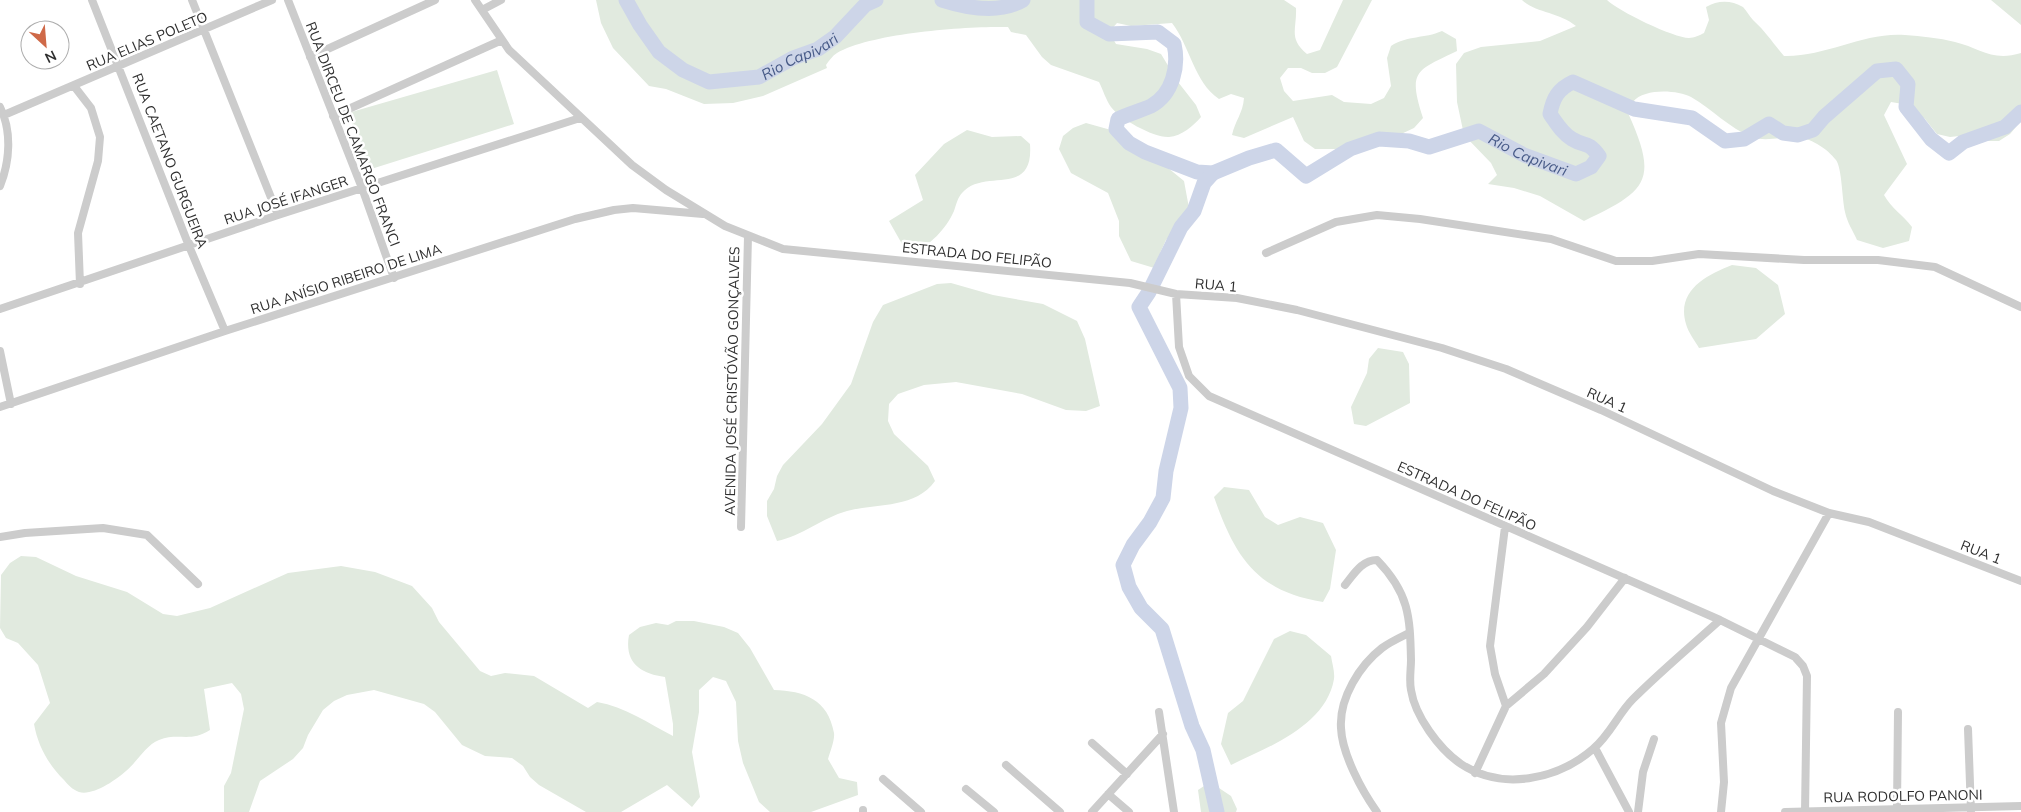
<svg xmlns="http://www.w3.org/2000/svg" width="2021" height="812" font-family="Mulish,sans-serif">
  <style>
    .green { fill: #e1eadf }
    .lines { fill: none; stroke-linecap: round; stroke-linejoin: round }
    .river { stroke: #cdd5e8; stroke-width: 15 }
    .street { stroke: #ccc; stroke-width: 8 }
    .labels { text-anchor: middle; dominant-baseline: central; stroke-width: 5; stroke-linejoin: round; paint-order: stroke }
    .street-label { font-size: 14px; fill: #2f2f2f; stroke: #fff }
    .water-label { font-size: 15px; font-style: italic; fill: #475a87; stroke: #fff }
  </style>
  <rect width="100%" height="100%" fill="#fff"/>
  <path class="green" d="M596 0H1284L1296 8C1297 29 1288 38 1307 54L1320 50 1343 0H1372L1337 67 1325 73H1312L1301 68H1288L1280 78 1284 91 1293 101 1332 95 1344 102 1371 104 1384 98 1391 86 1387 58 1391 46C1408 35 1424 39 1442 31L1456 39 1457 51C1415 71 1408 71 1423 118L1414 128 1371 148 1357 149H1315L1304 141 1293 117 1244 138 1232 135C1235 121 1243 113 1244 98L1231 94 1219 99C1194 82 1190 46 1172 23L1131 26 1117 23 1109 32 1116 44 1147 49 1161 54 1178 82 1196 105 1201 117C1193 126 1182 136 1169 137 1154 138 1120 119 1111 107 1106 100 1103 90 1099 82L1051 65 1042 57 1026 35 1011 32 1008 27C966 26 871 33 837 53 832 56 829 61 826 65L827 68 763 96 733 103 704 104 666 89 649 86 613 48 601 23Z
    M1522 0H1607C1618 11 1674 38 1689 38 1694 38 1700 35 1704 33L1709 20 1706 7C1718 0 1731 0 1743 7 1747 11 1749 16 1753 20 1767 33 1772 42 1784 56 1826 57 1863 32 1905 35 1921 36 1939 38 1955 42 1980 48 1992 62 2021 53V121L2010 134 1999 141H1984L1969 135 1950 137 1937 134 1925 119 1903 104 1891 102 1884 115 1907 164 1884 195C1891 208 1903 215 1912 227L1909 241 1883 248 1857 240C1853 231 1847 222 1845 212 1842 199 1842 168 1836 160 1827 148 1808 136 1793 137 1780 137 1765 142 1752 137 1729 128 1712 109 1691 97 1677 90 1644 88 1633 102 1631 105 1630 110 1628 113 1659 181 1647 191 1584 221L1540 196 1514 188 1488 184 1497 175 1491 163 1464 135 1457 102 1456 64 1464 53 1481 47 1540 41 1576 26C1559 12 1536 13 1522 0Z
    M1991 0H2021V25Z
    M497 70 514 124 368 170 348 113Z
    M1086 123 1111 130 1143 153 1157 159 1184 181 1189 208 1187 222 1166 240 1160 253 1161 270 1131 261 1119 236V221L1108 193 1071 173 1059 149 1063 136 1073 128Z
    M967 130 992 137 1021 136 1030 144C1034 199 984 167 962 193 958 197 956 205 954 211 946 229 930 246 911 253L902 244 889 221 923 200 915 175 944 144Z
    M1732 265 1756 268 1778 285 1785 314 1756 339 1699 348C1695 341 1688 332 1686 324 1676 291 1706 275 1732 265Z
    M951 283 993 295 1043 304 1077 321 1085 339 1100 406 1086 411 1066 410 1022 394 956 382 924 385 898 394 889 404 888 421 894 434 928 466 935 481C915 509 877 503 847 511 822 518 802 536 777 541L767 516V501L774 489 777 476 783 465 822 424 851 384 873 322 883 305 937 284Z
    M1378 348 1403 352 1409 364 1410 403 1366 426 1354 424 1351 407 1367 373 1369 359Z
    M1224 487 1249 490 1265 517 1278 525 1300 517 1323 523 1336 550 1330 589 1323 602C1257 592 1235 557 1214 497Z
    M21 556 36 557 76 576 127 592 163 614 177 616 210 608 288 573 341 566 375 572 412 586 432 608 439 622 480 671 491 676 505 673 534 676 588 708 597 702C625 707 648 723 673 736V724L665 677C640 674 624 662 629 635L640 627 656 623 668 625 676 621H694L724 627 738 633 750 648 774 690C804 691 828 699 834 733 835 740 830 752 828 759L839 778 857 782 858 795 811 812H770L759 802 743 763 738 741 736 702 726 681 713 677 699 690V712L692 752 700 797 692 807 667 785 621 812H586L539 785 530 777 523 766 512 758 485 756 462 745 435 712 424 704 374 690 347 695 334 701 323 710 308 735 303 748 293 759 260 781 249 812H224V786L231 773 244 709 241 694 232 683 204 689 210 730C190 743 179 732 159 740 146 745 137 762 126 771 116 780 93 796 79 792 73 790 67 784 64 780 48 764 38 746 34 724L50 703 38 665 18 643 6 638 0 628 1 575 10 563Z
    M1290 631 1306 635 1331 656C1332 663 1335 672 1334 679 1326 726 1268 747 1231 765L1221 744 1228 713 1243 701 1274 639Z
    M1210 782 1231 796 1237 809 1236 812H1201L1198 790Z"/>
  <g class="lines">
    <g class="river">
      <path id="s1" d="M626 0 640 25 659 52 683 70 709 82 759 77 793 58 818 49 835 37 865 5 876 0"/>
      <path d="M942 0C967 8 1000 14 1023 0"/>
      <path id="s2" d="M1087 0V22L1109 34 1158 32 1174 44C1179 66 1173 94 1151 106 1140 111 1128 114 1118 119L1116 129 1129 143 1145 152 1197 172 1213 173 1249 158 1276 150 1306 176 1350 149 1379 139 1409 141 1429 147 1479 131 1524 155 1576 174 1591 167 1599 156C1587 140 1585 147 1572 139 1562 133 1557 124 1550 114 1553 98 1558 89 1573 82L1634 109 1692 118 1725 141 1744 139 1769 124 1783 133 1798 135 1813 130 1824 117 1877 71 1896 69 1908 84 1906 107 1931 139 1949 153 1963 142 2005 127 2021 112"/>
      <path d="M1213 173 1204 183 1194 211 1181 227 1149 292 1139 307 1180 388 1181 408 1166 471 1163 498 1150 522 1133 545 1123 565 1129 587 1141 608 1162 629 1192 726 1203 750 1217 812"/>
    </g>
    <path class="street" d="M92 0 189 246 225 331
      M192 0 278 215
      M288 0 362 188 394 278
      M475 0 509 50 632 165 666 190 725 226 783 249 1130 283 1176 294 1237 298 1297 310 1442 348 1506 369 1601 410 1773 491 1829 513 1869 522 2021 581
      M482 10 501 0
      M310 57 435 0
      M74 86 91 108 100 137 98 161 78 233 80 284
      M0 107C12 131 10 161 0 186
      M4 115 272 0
      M333 116 502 40
      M1266 253 1336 222 1377 215 1420 219 1551 239 1616 261H1652L1699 254 1804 260H1878L1935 267 2021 307
      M1176 294 1179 347 1189 376 1209 396 1720 620 1795 657 1803 666 1807 676 1805 812
      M0 309 278 215 580 118
      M0 351 11 404
      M0 407 225 331 575 219 614 210 633 208 703 214
      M741 527 748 236
      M1505 527 1490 646 1495 674 1506 706
      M0 537 25 533 103 528 147 535 198 584
      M1345 585C1354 574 1362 560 1377 560 1409 593 1410 616 1411 660 1411 669 1409 680 1411 690 1415 716 1439 749 1461 764 1502 791 1557 780 1593 749 1610 735 1618 714 1633 699 1661 671 1691 646 1720 620
      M1159 712 1174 812
      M1968 729 1971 811
      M1092 743 1127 774
      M1595 748 1629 812
      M1006 765 1060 812
      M1475 773 1506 706 1544 674 1587 627 1625 578
      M883 779 921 812
      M966 789 994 812
      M1108 794 1129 812
      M1897 808 1898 712
      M863 810V812
      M1092 812 1163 734
      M1377 812C1362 791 1342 754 1341 728 1339 698 1360 665 1382 648 1390 642 1401 637 1409 633
      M1638 812 1643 772 1654 739
      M1721 812 1724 782 1721 723 1731 688 1829 513
      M1785 812 2021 806"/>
  </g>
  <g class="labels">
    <g class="street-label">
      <text transform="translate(147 41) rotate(-23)">RUA ELIAS POLETO</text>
      <text transform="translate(353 134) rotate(69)">RUA DIRCEU DE CAMARGO FRANCI</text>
      <text transform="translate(170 161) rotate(69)">RUA CAETANO GURGUEIRA</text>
      <text transform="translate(286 200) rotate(-18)">RUA JOSÉ IFANGER</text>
      <text transform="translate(977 255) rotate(6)">ESTRADA DO FELIPÃO</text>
      <text transform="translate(346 279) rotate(-18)">RUA ANÍSIO RIBEIRO DE LIMA</text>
      <text transform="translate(1216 285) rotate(5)">RUA 1</text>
      <text transform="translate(732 381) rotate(-89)">AVENIDA JOSÉ CRISTÓVÃO GONÇALVES</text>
      <text transform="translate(1607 400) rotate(24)">RUA 1</text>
      <text transform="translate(1467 496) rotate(24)">ESTRADA DO FELIPÃO</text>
      <text transform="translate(1981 552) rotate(21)">RUA 1</text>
      <text transform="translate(1903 796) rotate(-1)">RUA RODOLFO PANONI</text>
    </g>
    <g class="water-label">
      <text stroke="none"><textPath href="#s1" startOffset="216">Rio Capivari</textPath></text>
      <text stroke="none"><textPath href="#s2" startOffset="689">Rio Capivari</textPath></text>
    </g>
  </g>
  <g transform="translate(45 45) rotate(154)"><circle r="24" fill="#ffffff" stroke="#acacac"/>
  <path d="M0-4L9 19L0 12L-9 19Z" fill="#cf6948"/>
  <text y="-8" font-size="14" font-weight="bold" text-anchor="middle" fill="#2f2f2f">N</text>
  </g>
</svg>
